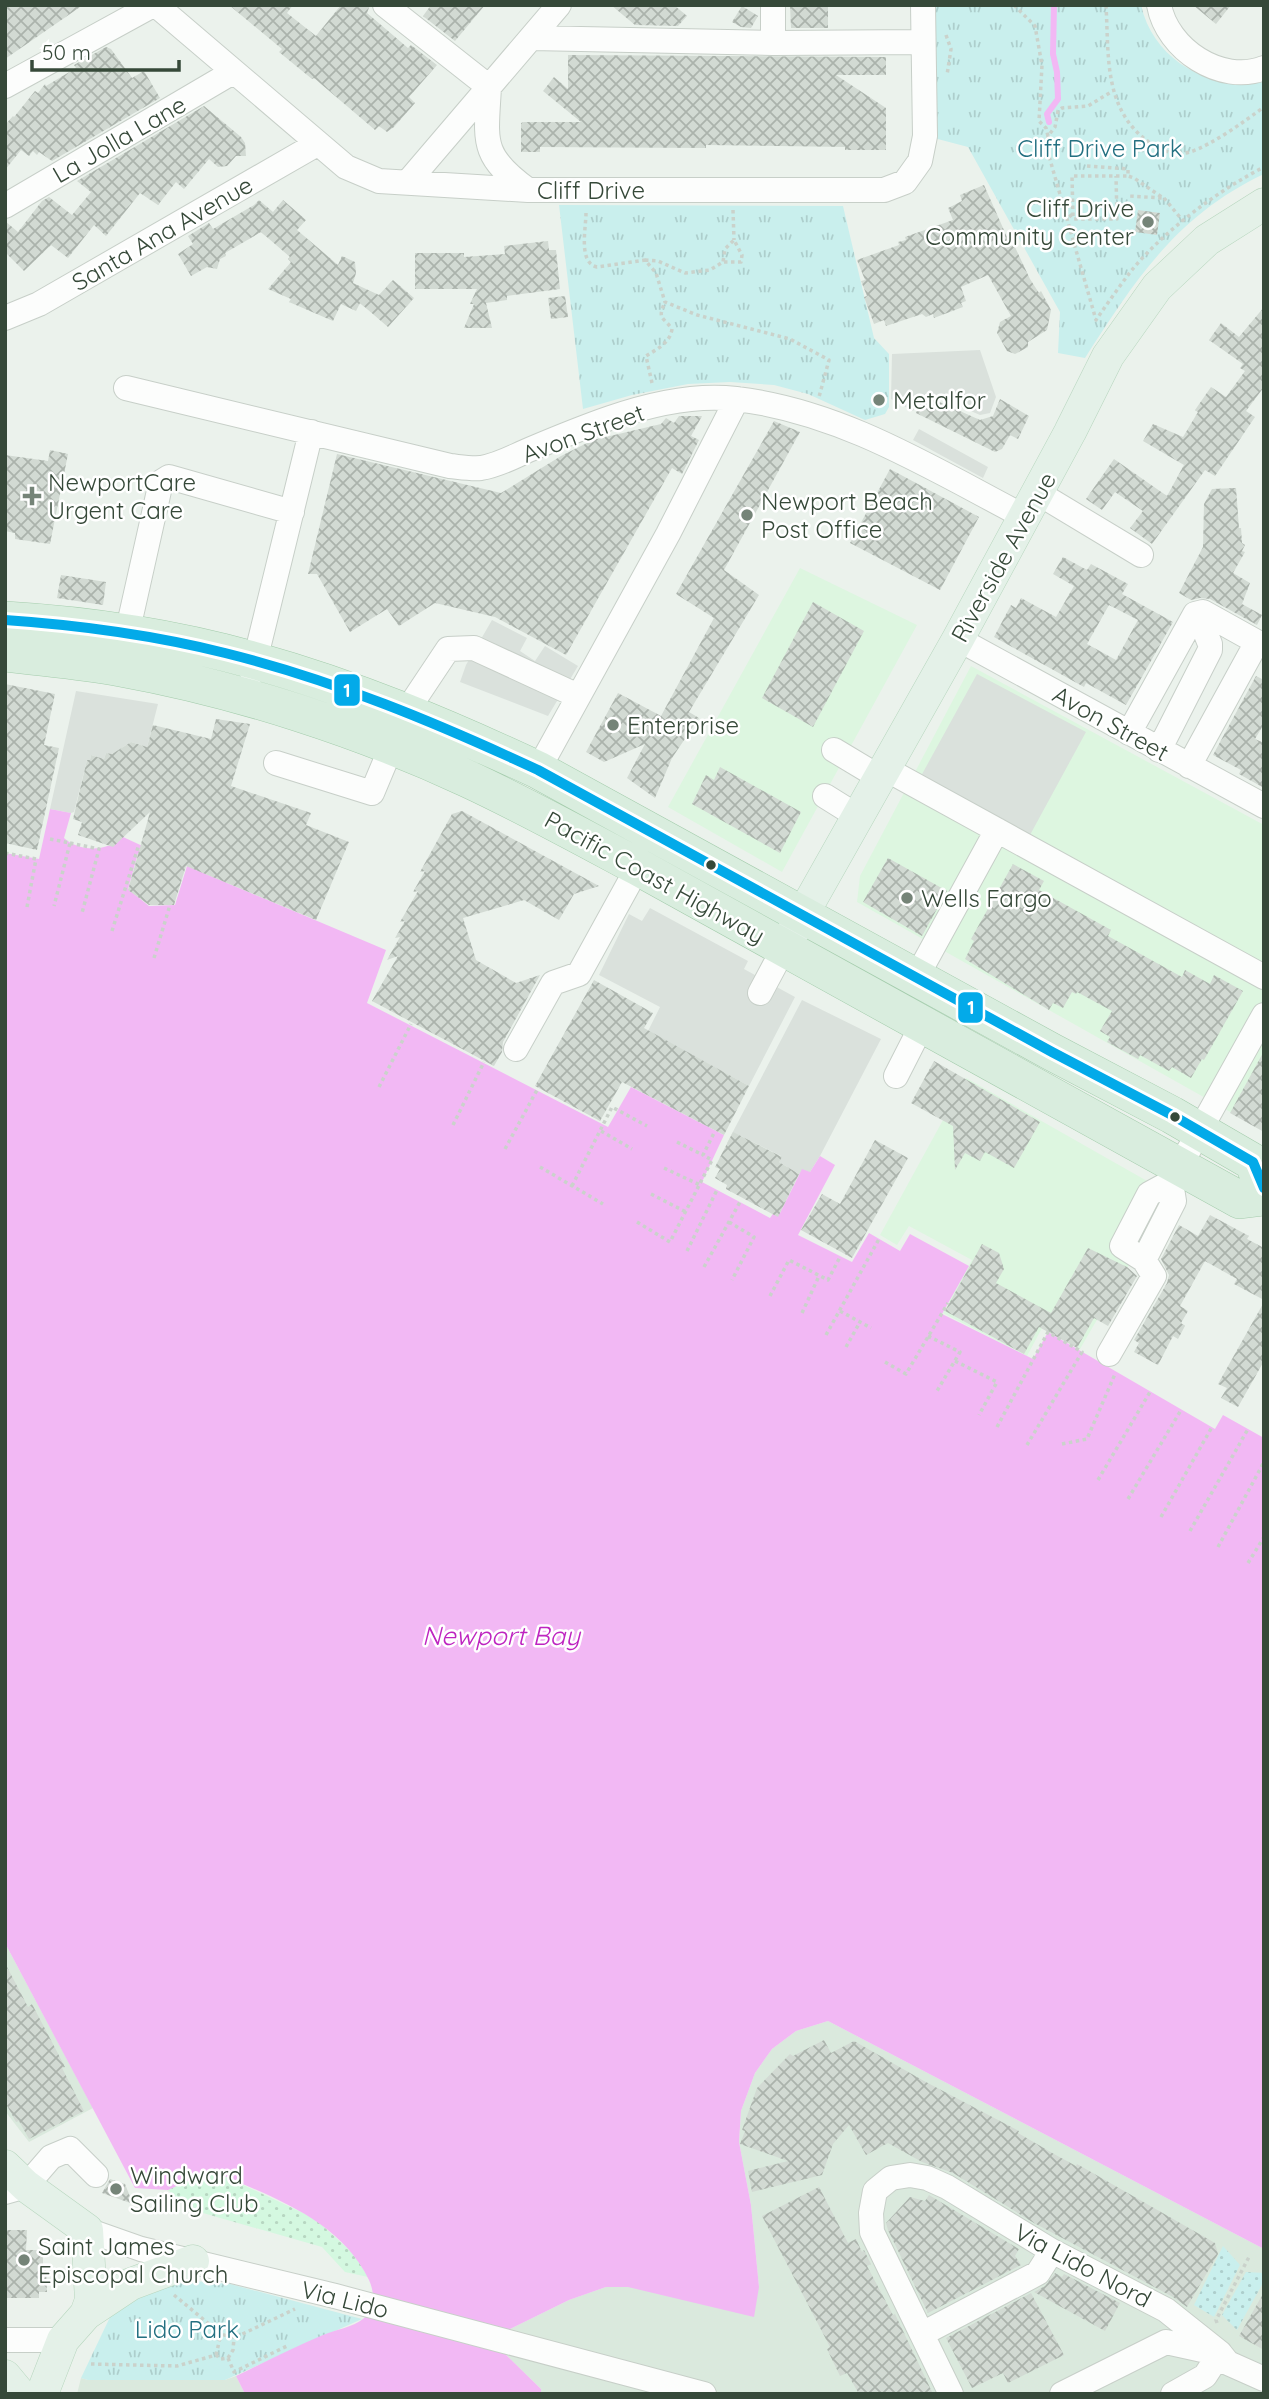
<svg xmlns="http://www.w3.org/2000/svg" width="1269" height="2399" font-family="Quicksand,sans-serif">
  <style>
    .residential { fill: #dae9dd }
    .commercial { fill: #ddf6e0 }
    .grass { fill: url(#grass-dots) }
    .sand { fill: url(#sand-dots) }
    .park { fill: url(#park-tufts) }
    .pitch { fill: #c9efed }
    .parking { fill: #dae1dc }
    .water { fill: #f2b8f4 }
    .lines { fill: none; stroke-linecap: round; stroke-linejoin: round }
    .stream { stroke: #f2b8f4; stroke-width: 6 }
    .building { fill: url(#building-cross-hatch); fill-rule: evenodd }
    .minor-casing { stroke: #c7cfc8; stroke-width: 26 }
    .major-casing { stroke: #b7d6be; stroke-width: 33 }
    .highway-casing { stroke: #a4ccac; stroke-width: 38 }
    .path { stroke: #cad2cb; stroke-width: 3.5; stroke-dasharray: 3.5 3.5; stroke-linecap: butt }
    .minor { stroke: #fcfdfc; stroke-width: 24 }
    .major { stroke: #e4f1e8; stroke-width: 32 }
    .highway { stroke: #d9edde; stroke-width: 37 }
    .bus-1-casing { stroke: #fff; stroke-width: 16 }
    .bus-1 { stroke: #03aae9; stroke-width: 10 }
    .poi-dot { fill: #758478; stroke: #fff; stroke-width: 2.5 }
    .bus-dot { fill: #364939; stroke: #fff; stroke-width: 2.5 }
    .labels { text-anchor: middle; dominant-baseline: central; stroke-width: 5; stroke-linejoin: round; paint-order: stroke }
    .street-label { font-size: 24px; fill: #364939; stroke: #fff }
    .park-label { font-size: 24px; fill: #237081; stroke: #fff }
    .poi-label { font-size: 24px; fill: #364939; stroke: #fff; text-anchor: start }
    .water-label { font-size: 26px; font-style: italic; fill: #be24c0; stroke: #fff }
    .line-badge { stroke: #fff; stroke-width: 2.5 }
    .badge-label { font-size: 19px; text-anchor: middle; font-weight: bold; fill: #fff }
  </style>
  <defs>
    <pattern id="grass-dots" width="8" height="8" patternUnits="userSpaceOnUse" patternTransform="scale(1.75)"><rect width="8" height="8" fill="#c9efed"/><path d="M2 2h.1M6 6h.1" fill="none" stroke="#adcecc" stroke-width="1.8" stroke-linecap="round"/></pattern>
    <pattern id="sand-dots" width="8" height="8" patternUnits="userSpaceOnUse" patternTransform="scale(1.75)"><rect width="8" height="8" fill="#d4f8e0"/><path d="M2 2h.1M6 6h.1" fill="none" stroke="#b7d6c1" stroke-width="1.8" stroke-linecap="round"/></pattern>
    <pattern id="park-tufts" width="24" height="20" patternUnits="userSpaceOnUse" patternTransform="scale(1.75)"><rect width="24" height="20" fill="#c9efed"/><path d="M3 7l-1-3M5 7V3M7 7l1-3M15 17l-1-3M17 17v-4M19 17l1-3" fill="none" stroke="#adcecc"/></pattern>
    <pattern id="building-cross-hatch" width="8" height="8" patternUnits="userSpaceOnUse" patternTransform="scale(1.75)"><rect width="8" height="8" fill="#d2dad3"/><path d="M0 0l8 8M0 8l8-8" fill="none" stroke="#abb3ac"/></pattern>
  </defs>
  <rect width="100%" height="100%" fill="#ebf2ec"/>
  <path class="residential" d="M5 1943 93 2108 29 2142 5 2111Z
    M828 2021 1264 2249V2394H541V2389L497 2346 506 2331 569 2300 606 2287H759L751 2205 739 2142 741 2111 755 2073 772 2049 796 2031Z
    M236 2376 245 2394H77L81 2378 88 2380H225Z"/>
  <path class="commercial" d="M800 568 917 625 782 872 668 807Z
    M971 666 1264 825V1131L857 902 860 876Z
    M966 1078 1170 1194 1080 1349 1042 1328 1027 1356 943 1313 972 1260 909 1226 897 1245 880 1235Z"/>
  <path class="grass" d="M1223 2246 1240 2265 1214 2317 1194 2305Z
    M1246 2272 1264 2273V2281L1237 2330 1222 2315Z"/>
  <path class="sand" d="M211 2170 314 2218 354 2254 368 2277 345 2272 322 2247 189 2209 168 2190Z"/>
  <path class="park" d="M936 5H1141C1154 62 1210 90 1264 82V174C1177 215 1135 280 1085 358L1058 353 1060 312 968 147 934 138Z
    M559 205 843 206 874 338 889 354V407L885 414 865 420 808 394 774 385 730 382 688 384 632 395 583 409Z
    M183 2280 230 2284 362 2319 225 2380H88L81 2378 111 2315 133 2296Z"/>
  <path class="pitch" d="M1114 177V216L1074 217V178Z"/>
  <path class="parking" d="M980 350 996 397 990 413 980 415 927 392 913 411 891 399 892 354Z
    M919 429 988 467 983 478 913 440Z
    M492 620 527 638 520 651 535 661 545 646 578 666 548 716 460 682 466 665Z
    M977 674 1086 732 1030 835 921 776Z
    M76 691 158 704 147 747 131 742 112 754 106 753 104 759 91 755 90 760H87L74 812 71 813 50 809Z
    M650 908 748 961 744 969 795 997 749 1086 648 1031 660 1007 599 975 629 914 642 921Z
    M802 1000 881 1039 820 1156 810 1172 799 1174 779 1162 781 1156 741 1136 734 1147 727 1143Z"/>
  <path class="water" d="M50 809 71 813 64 838C81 853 108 851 123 837L149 849 148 851 138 853 128 889 149 906 175 905 187 866 386 950 367 1003 608 1127 631 1087 724 1135 702 1182 770 1218 775 1211 780 1213 802 1169 810 1172 820 1156 835 1165 798 1235 852 1262 869 1233 900 1251 910 1234 969 1266 942 1314 1033 1359 1048 1332 1215 1429 1223 1415 1264 1438V2249L828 2021 796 2031 772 2049 755 2073 741 2111 739 2142 751 2205 759 2287 754 2317 628 2287H606L569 2300 506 2331 497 2346 541 2389V2394H245L236 2376C265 2362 294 2347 323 2335 335 2330 353 2327 363 2319 375 2309 375 2293 369 2280 339 2218 270 2197 211 2170L168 2190 135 2188 5 1943V853L39 859Z"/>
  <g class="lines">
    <path class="stream" d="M1049 122 1047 114 1058 99 1057 72 1053 54 1054 5"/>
  </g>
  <path class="building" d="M5 5H83L5 59Z
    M229 5H293L287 13 316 36 341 5H370L367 13 408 48 411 45 437 65 409 97 415 103 394 127 387 132 379 126 375 130 314 78 312 79 279 52 282 49Z
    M431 5H485L455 41 423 16Z
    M611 5H674L687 16 678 26 635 25Z
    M790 5H828V28H791Z
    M1193 5H1231L1216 24Z
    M742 6 758 16 751 28 741 27 732 22Z
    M106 47 111 49 132 78 144 71 160 98 52 161 39 152 37 155 33 151 29 156 21 150 5 170V125L13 116 14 117 35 91 38 93 45 84 46 86 76 68 74 65Z
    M568 55 886 57V75H836L886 108V150H845V147L706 145V148L540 147V152H521V123L524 122H581L543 91 554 77 568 89Z
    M204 106 241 137 245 143 246 156H236L227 166 218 167 209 159 184 189 176 182 158 205 140 193 106 236 94 225 68 258 51 245 24 271 5 252V221L18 232 42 201 49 197 72 215 91 192 77 181Z
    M984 185 1011 246 1014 245 1030 279 1039 293 1041 291 1051 310 1047 330 1028 342V347L1015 354 1007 351 997 333 1000 322 1011 316 988 275 961 287 966 301 961 303 963 307 934 318 933 314 926 317 922 314 886 326 884 320 874 324 864 297 867 296 861 281 865 280 857 260 899 245 898 242 906 240 905 237 953 220 948 208 962 201 960 195Z
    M259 200 273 212 283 200 306 220 297 230 338 265 342 256 355 262 356 273 353 283 379 295 393 280 414 298 388 327 360 303 356 311 341 304 333 321 289 302 291 299 268 289 291 262 288 259 290 257 261 232 225 253 226 256 220 259 217 269 207 267 191 276 178 254 193 244 188 236 209 223 213 229 254 205Z
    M1138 210 1160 213 1157 235 1135 232Z
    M548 241 549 250H556L560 289 507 296V300L486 303 492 328H464L474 304H470L477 289H415V253H464V257L505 254 504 246Z
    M565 296 568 317 551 319 548 298Z
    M1264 307V387L1246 411 1255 417 1215 476 1205 470 1152 544 1130 528 1143 511 1115 492 1102 510 1086 499 1114 459 1167 496 1184 465 1143 441 1153 424 1183 437 1198 412 1195 410 1211 387 1226 397 1245 371 1240 368 1243 364 1209 340 1221 323 1239 337Z
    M924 395 980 420 993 416 1000 399 1029 416 1018 439 1010 435 1002 449 995 452 916 413Z
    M679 416H702L691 436 699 440 682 474 672 468 566 655 495 617 435 603 399 626 387 609 350 632 317 574H308L337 454 501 493 561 456 593 440 661 424 666 418 674 423Z
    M774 421 800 432 724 570 759 595 689 712 699 718 672 758 655 798 627 778 645 744 604 762 586 752 618 693 661 716 714 618 676 594Z
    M50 450 68 454 50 544 15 539V533L5 531V455L48 461Z
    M890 469 979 517 940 590 850 543Z
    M1236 488 1239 528H1241L1242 543 1245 545 1242 551 1245 552 1233 573 1250 583 1242 604 1262 615 1257 625 1210 599 1200 598 1191 600 1179 593 1203 547 1204 504 1212 489Z
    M1063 557 1087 570 1091 564 1128 584 1122 594 1173 622 1126 705 1086 683 1084 687 994 637 1011 605 1016 608 1021 598 1056 617 1074 586 1053 574ZM1109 605 1138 620 1116 660 1087 644Z
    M61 575 106 582 103 605 57 598Z
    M813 602 864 631 813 727 762 698Z
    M1256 676 1264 680V724L1255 739 1264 743V788L1239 774 1241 770 1213 755Z
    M5 684 55 694 44 745 59 748 37 850 5 843Z
    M216 719 250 724 231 786 311 813 306 825 349 842 316 920 186 866 174 905H149L128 890 150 812 113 847 78 835 82 822 73 819 87 760H90L91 755 104 759 106 753 112 754 131 742 147 747 153 725 211 739Z
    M720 767 801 812 780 853 692 804 706 775 714 780Z
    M462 811 599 886 574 894 559 920 524 900 463 918 476 960 516 983 540 975 503 1042 502 1052 494 1066 372 1001 398 956 387 960 400 937 395 938 405 921 400 922 418 891 413 892 425 871 420 872 452 814Z
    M888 858 947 891 922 936 863 902Z
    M1013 864 1044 881 1039 890 1111 930 1108 936 1182 977 1185 970 1210 984 1214 975 1243 991 1204 1060 1202 1059 1191 1078 1172 1067 1169 1071 1140 1055 1138 1059 1107 1042 1110 1037 1100 1031 1112 1011 1077 992 1076 994 1072 992 1063 1008 1053 1003 1049 1010 965 959 974 941 971 939Z
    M594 980 653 1013 644 1028 749 1086 724 1135 622 1082 600 1121 535 1086Z
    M1264 1051V1132L1230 1113Z
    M934 1061 1040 1122 1014 1168 985 1152 980 1161 965 1153 955 1170 953 1126 911 1103Z
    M733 1132 782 1157 779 1162 799 1174 778 1217 726 1189 727 1185 715 1178 720 1169 715 1167Z
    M875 1140 908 1158 852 1258 801 1230 822 1194 840 1204Z
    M1210 1215 1249 1236 1247 1239 1264 1248V1300L1234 1284 1237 1279 1205 1261 1180 1306 1188 1311 1181 1323 1185 1326 1178 1339 1173 1336 1158 1365 1134 1352 1139 1343 1134 1340 1167 1283 1169 1275 1161 1259 1179 1225 1198 1236Z
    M982 1244 999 1253 1004 1269 996 1283 1051 1313 1088 1248 1127 1267 1137 1276 1108 1326 1094 1318 1077 1348 1039 1327 1024 1354 945 1311Z
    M1264 1302V1361L1238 1407 1221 1398 1227 1388 1218 1384Z
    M5 1963 28 2007 32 2004 65 2067 62 2068 84 2111 29 2139 19 2121 16 2122 5 2102Z
    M824 2040 831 2053 854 2041 924 2081 1019 2131 1018 2133 1054 2154 1076 2166 1077 2164 1215 2243 1218 2254 1187 2307 1173 2297 1034 2223 953 2173 922 2162 888 2143 866 2155 849 2125 833 2144 822 2175 752 2192 748 2171 788 2161 740 2144 745 2131 742 2130 757 2088 790 2054 793 2056Z
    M110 2179 125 2184 133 2204 102 2193Z
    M819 2187 848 2243 856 2239 862 2252 864 2250 871 2264 867 2266 893 2315 895 2314 933 2394H859L847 2373 840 2376 827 2349 830 2347 762 2216Z
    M929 2195 1019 2249 1015 2256 1021 2265 928 2313 888 2230 886 2223 910 2197 925 2201Z
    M5 2230H27L26 2250H43V2270H46L47 2292H39V2298H5Z
    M1055 2273 1062 2277 1064 2274 1120 2303 1105 2331 1034 2292 1045 2286Z
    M1264 2292V2350L1239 2336Z
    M1031 2293 1064 2355 1008 2383 1003 2373 972 2388 946 2338Z"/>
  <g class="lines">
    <g class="minor-casing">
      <path id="minor" d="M156 5 346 167 379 181 528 190H884L905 182 920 161 925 136 923 5
        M385 5 489 87
        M773 5V43
        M1159 5C1167 49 1221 85 1264 68
        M532 38 773 43 923 42
        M5 86 153 5
        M489 87C486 142 480 155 528 190
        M407 183 559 5
        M5 206 233 72
        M5 318 39 304 317 144
        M126 388 450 466C460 467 471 469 481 468 500 465 514 456 531 449 557 438 584 427 610 418 648 405 696 394 736 399 841 411 933 469 1025 517
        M1038 493 1141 555
        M958 639 1264 806
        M124 647 161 482 169 477 292 512
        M252 673 311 432
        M1129 733 1195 614 1203 612 1264 646
        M834 750 879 777
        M1159 750 1210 650V644L1206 634 1215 619
        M276 763 372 793 406 712 448 649 474 648 578 696
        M1189 766 1257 642
        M884 768 1264 977
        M538 770 668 534 737 399
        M825 796 857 816
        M916 978 997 830
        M760 993 784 948
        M516 1049 553 983 579 974 638 867
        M896 1076 922 1025
        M1144 1260 1174 1201 1171 1182
        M1109 1354 1154 1276 1144 1260 1122 1246 1149 1194 1171 1182 1264 1015
        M5 2192 26 2186 51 2157 70 2149 96 2175
        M87 2230 141 2249 335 2296 704 2394
        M922 2334 1038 2273 1052 2251
        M5 2340H63
        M951 2394 872 2232 871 2213 875 2191 891 2178 910 2175 927 2178 947 2187 1052 2251 1166 2310 1220 2353 1228 2363 1264 2379
        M1062 2394 1166 2342 1216 2353
        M1173 2394 1205 2376 1220 2353"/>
    </g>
    <g class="major-casing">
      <path id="major" d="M791 935 958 639 1070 432 1108 356 1157 287 1207 240 1264 204
        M5 2166 26 2186 87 2230 91 2300 86 2314 63 2340 42 2394
        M86 2314 131 2284 193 2261
        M5 2376 20 2394"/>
    </g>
    <g class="highway-casing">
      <path id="highway" d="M5 620C89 625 175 638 256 661 353 688 446 727 538 770L1052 1052 1172 1115 1253 1162 1264 1189
        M5 653C44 658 83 661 121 668 237 689 361 729 468 779 526 806 582 837 638 867L1240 1200 1264 1197"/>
    </g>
    <path class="path" d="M1014 5 1035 26 1042 65 1039 121 1046 128 1048 136 1055 127 1058 111 1062 108 1088 106 1111 92
      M1106 5C1109 56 1103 110 1150 143 1162 151 1175 156 1190 152 1212 145 1245 121 1264 107
      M946 35 951 49 947 75
      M1048 136 1049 156 1096 320C1107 304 1119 287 1131 271 1164 231 1217 191 1264 167
      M1087 166 1128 169V176L1134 178 1163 198 1128 196
      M1164 198 1183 221
      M1065 209 1073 219H1117L1116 176
      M733 210 734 240
      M586 213C586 228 578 263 597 267L645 260 656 273 665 302 697 315 790 339 829 360 819 397
      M1073 216 1072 176H1128
      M645 260 658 261 685 273 710 270 723 262H741L742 255 734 240 725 249 723 262
      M652 383 646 356C657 349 670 343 672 329 663 316 657 320 665 302
      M50 839 70 843 54 906
      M70 843 99 849 82 913
      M5 853 36 859 27 907
      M112 931 139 844
      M154 958 170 905
      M379 1087 411 1024
      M453 1125 484 1062
      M601 1131 632 1149
      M677 1142 703 1155
      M505 1149 537 1090
      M540 1167 603 1204
      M664 1168 700 1185
      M572 1186 612 1107 647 1126
      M651 1194 686 1212
      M637 1222 670 1242 712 1160 703 1155 715 1131
      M729 1222 754 1237 732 1280
      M687 1251 717 1190
      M704 1267 740 1202
      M770 1296 789 1260 828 1280 840 1257
      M840 1311 871 1328
      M802 1313 819 1276
      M826 1335 879 1239
      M928 1336 960 1352 937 1391
      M846 1347 860 1322
      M955 1361 997 1382 979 1415
      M885 1362 906 1374 948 1303
      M997 1427 1048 1332 1082 1352 1027 1445
      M1062 1444 1087 1439 1115 1374
      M1098 1480 1150 1392
      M1128 1499 1181 1410
      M1161 1517 1212 1427
      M1190 1531 1248 1429
      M1218 1547 1264 1462
      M1248 1563 1264 1537
      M174 2295 221 2334 234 2338 295 2309
      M1217 2323 1216 2320 1249 2257
      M216 2355 221 2334
      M228 2358 233 2350 234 2338
      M91 2364 177 2366 216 2355 221 2359 228 2358 234 2372 289 2345"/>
    <use href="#minor" class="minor"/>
    <use href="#major" class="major"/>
    <use href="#highway" class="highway"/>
    <g class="bus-1-casing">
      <path id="bus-1" d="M5 620C79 625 153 635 225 653 334 680 437 723 538 770L1052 1052 1172 1115 1253 1162 1264 1188"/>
    </g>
    <use href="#bus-1" class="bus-1"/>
  </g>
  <g class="poi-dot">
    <circle cx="1148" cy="222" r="7"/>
    <circle cx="879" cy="400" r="7"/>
    <path d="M28.5 485.5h7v7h7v7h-7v7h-7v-7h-7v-7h7z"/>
    <circle cx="747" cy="515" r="7"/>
    <circle cx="613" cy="725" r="7"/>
    <circle cx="907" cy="898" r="7"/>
    <circle cx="116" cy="2189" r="7"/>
    <circle cx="24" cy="2260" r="7"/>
  </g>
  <g class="bus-dot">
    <circle cx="711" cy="865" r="6"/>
    <circle cx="1175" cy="1117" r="6"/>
  </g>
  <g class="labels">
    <g class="street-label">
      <text transform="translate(119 139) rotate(-30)">La Jolla Lane</text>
      <text x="591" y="190">Cliff Drive</text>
      <text transform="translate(162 233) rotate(-30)">Santa Ana Avenue</text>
      <text transform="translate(583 433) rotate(-20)">Avon Street</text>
      <text transform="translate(1003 557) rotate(-61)">Riverside Avenue</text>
      <text transform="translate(1111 723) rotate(29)">Avon Street</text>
      <text transform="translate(655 877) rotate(29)">Pacific Coast Highway</text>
      <text transform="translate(1083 2265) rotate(28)">Via Lido Nord</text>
      <text transform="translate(345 2299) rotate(14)">Via Lido</text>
    </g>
    <g class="park-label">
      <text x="1100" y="148">Cliff Drive Park</text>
      <text x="187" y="2329">Lido Park</text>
    </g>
    <g class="poi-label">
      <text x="1134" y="208" text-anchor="end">Cliff Drive<tspan x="1134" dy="28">Community Center</tspan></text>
      <text x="893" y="400">Metalfor</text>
      <text x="48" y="482">NewportCare<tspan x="48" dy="28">Urgent Care</tspan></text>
      <text x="761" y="501">Newport Beach<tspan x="761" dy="28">Post Office</tspan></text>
      <text x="627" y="725">Enterprise</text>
      <text x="921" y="898">Wells Fargo</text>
      <text x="130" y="2175">Windward<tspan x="130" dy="28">Sailing Club</tspan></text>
      <text x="38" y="2246">Saint James<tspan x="38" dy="28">Episcopal Church</tspan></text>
    </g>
    <g class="water-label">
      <text x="501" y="1635">Newport Bay</text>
    </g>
  </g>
  <g class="line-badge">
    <rect x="333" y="673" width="28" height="34" rx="7" fill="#03aae9"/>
    <rect x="957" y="991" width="27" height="33" rx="7" fill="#03aae9"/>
  </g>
  <g class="badge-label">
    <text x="347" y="697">1</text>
    <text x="971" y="1014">1</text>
  </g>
  <rect width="1269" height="2399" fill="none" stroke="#364939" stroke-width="14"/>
  <path d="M32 60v10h147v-10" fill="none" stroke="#364939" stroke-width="3.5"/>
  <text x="42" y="60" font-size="21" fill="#364939" stroke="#ffffff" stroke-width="5" paint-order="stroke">50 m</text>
</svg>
